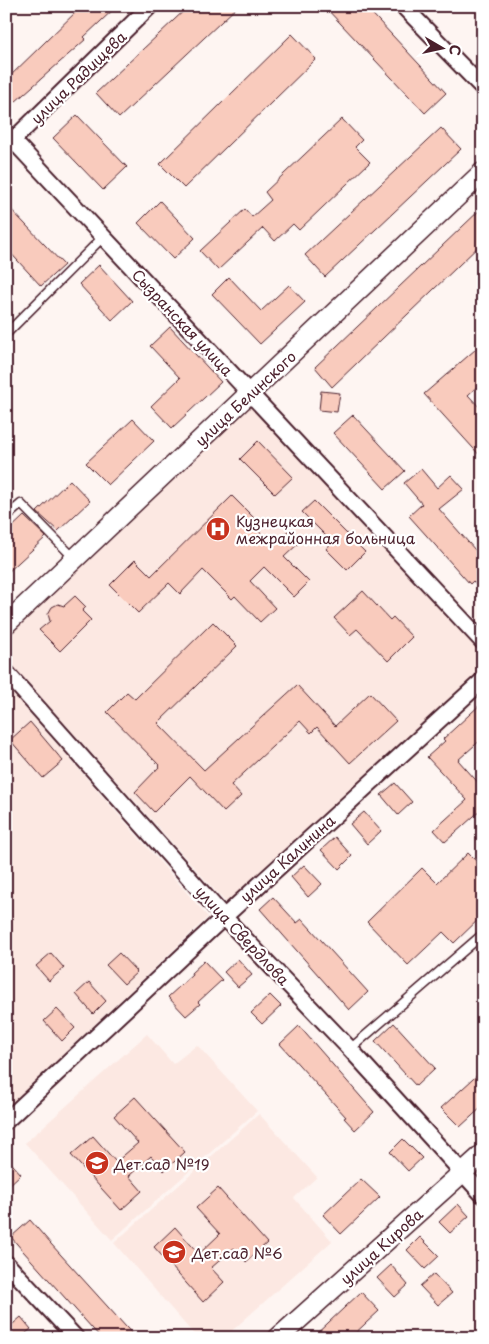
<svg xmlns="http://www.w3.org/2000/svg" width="489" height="1344" font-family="'Playpen Sans',sans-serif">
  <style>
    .built { fill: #fce8e2 }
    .building { fill: #f9cbbd; stroke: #4a1f2b }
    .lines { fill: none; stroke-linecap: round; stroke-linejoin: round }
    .service-casing { stroke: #4a1f2b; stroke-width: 11 }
    .minor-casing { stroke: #4a1f2b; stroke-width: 19 }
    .tertiary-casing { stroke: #4a1f2b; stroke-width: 22 }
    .service { stroke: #fff; stroke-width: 8 }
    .minor { stroke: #fff; stroke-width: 15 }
    .tertiary { stroke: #fff; stroke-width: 19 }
    .labels { text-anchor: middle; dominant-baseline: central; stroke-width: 4.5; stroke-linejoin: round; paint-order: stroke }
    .street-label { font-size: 15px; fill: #4a1f2b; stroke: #fff }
    .poi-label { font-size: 15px; fill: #4a1f2b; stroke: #fff; text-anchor: start }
  </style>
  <rect width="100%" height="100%" fill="#fef5f2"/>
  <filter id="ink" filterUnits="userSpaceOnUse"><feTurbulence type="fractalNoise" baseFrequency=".02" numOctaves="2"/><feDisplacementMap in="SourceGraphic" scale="10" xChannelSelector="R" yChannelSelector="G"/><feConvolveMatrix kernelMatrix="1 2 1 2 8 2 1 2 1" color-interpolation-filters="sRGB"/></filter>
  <g filter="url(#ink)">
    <path class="built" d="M251 400 483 648V675L229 906 6 658V638Z
      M6 686 208 917 6 1109Z
      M147 1034 173 1064 197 1045 257 1111 112 1240 25 1143Z
      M259 1114 317 1177 294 1198 332 1241 224 1338H197L114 1243Z"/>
    <path class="building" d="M82 6H117L84 37 86 39 15 102 6 93V80Z
      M189 6H238L119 118 96 93Z
      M324 6H365L446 93 425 113Z
      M292 34 316 59 184 188 160 164Z
      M77 115 127 167 103 190 53 138Z
      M342 119 362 140 355 147 370 162 299 230 293 224 275 241 263 228 218 270 200 251 245 209 252 217 271 200 265 192Z
      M441 128 461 149 325 277 305 255Z
      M160 201 195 238 173 259 138 223Z
      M6 204 64 265 41 286 6 248Z
      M483 207V242L332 387 315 367Z
      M99 265 132 301 112 320 79 284Z
      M229 277 261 311 289 285 305 302 260 344 212 294Z
      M170 327 221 382 172 428 151 406 180 378 150 346Z
      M483 343V381L468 395 483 411V459L424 394Z
      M321 391 340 393 337 412 319 410Z
      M353 415 405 471 385 489 333 433Z
      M133 419 154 441 108 485 86 463Z
      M258 441 293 477 275 494 240 459Z
      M421 469 437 488 451 475 464 489 439 509 483 559V592L473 581 470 584 409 516 422 504 404 483Z
      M70 480 90 501 58 531 37 512Z
      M232 496 255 519 251 523 272 545 289 530 300 542 284 557 309 582 294 597 264 567 250 581 275 608 260 622 235 596 232 599 203 570 180 594 169 583 138 613 110 585 135 560 151 576Z
      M314 501 365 552 347 570 326 549 332 542 302 512Z
      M24 516 46 537 6 574V533Z
      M363 591 390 620 393 617 412 637 388 661 357 629 350 635 334 618Z
      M75 596 86 607 82 611 91 620 60 651 39 630 50 621 48 614 52 607 58 604 64 606Z
      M213 622 237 646 158 723 204 770 297 685 335 726 370 693 396 721 350 763 317 727 311 733 300 721 231 785 241 796 224 812 190 776 154 812 135 792 160 766 107 712 127 692 135 699Z
      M483 702V738L458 760 483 788V808L445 842 434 830 467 800 427 757 445 741 443 739Z
      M30 722 63 761 43 778 10 740Z
      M395 783 412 802 398 815 381 795Z
      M364 812 381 831 367 844 350 824Z
      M335 837 352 856 339 869 321 850Z
      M468 853 483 868V915L454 943 443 932 408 965 367 922 422 868 437 883Z
      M304 865 322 884 308 897 291 877Z
      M273 897 297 923 302 919 368 992 349 1010 260 909Z
      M51 953 64 968 49 981 36 966Z
      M119 953 137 972 124 984 106 965Z
      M238 959 252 975 238 987 224 972Z
      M204 961 222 980 198 1002 200 1004 186 1016 168 997 192 975 191 973Z
      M89 982 106 1001 93 1014 76 994Z
      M270 995 281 1006 262 1024 251 1013Z
      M57 1009 75 1028 62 1041 44 1021Z
      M394 1023 435 1068 416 1086 375 1041Z
      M299 1026 374 1112 355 1130 344 1118 346 1117 280 1044Z
      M483 1070V1106L460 1127 441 1108Z
      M135 1097 185 1152 164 1171 151 1156 129 1176 142 1191 121 1210 71 1155 93 1136 116 1162 138 1143 114 1116Z
      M403 1139 422 1158 408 1171 390 1152Z
      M6 1157 21 1174 6 1188Z
      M361 1179 380 1197 341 1234 323 1215Z
      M218 1188 267 1243 246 1262 234 1248 211 1268 224 1282 203 1302 154 1247 175 1227 199 1254 220 1234 196 1208Z
      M458 1204 469 1216 450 1233 439 1222Z
      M30 1220 51 1244 136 1338H101L23 1251 11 1237Z
      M420 1237 439 1256 425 1269 407 1250Z
      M391 1265 408 1285 395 1297 377 1278Z
      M434 1274 452 1293 438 1305 420 1286Z
      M361 1292 379 1311 365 1324 350 1338H312Z
      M21 1317 31 1329 20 1338H6V1330Z"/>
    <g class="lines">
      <g class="service-casing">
        <path id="service" d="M6 334 103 237
          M6 517 21 504 75 559
          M350 1049 483 934"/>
      </g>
      <g class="minor-casing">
        <path id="minor" d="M403 6 483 88
          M6 133 483 642
          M6 147 150 6
          M6 672 224 917 350 1049 483 1195
          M6 1121 224 917 483 680
          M6 1263 76 1338"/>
      </g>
      <g class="tertiary-casing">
        <path id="tertiary" d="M6 624 483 172
          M278 1338 483 1154"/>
      </g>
      <use href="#service" class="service"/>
      <use href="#minor" class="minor"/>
      <use href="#tertiary" class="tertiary"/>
    </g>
  </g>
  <defs>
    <g id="hospital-disc" transform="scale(1.25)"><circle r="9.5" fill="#c8321e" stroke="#fff"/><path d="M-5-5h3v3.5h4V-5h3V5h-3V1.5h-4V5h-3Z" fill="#fff"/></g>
    <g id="school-disc" transform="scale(1.25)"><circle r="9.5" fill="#c8321e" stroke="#fff"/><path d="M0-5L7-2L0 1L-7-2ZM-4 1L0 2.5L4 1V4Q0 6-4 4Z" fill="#fff"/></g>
  </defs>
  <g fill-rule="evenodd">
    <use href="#hospital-disc" x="218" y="529"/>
    <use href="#school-disc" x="97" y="1163"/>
    <use href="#school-disc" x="174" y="1252"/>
  </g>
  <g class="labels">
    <g class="street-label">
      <text transform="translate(78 77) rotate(-44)">улица Радищева</text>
      <text transform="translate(183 322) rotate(47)">Сызранская улица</text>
      <text transform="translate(245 398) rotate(-43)">улица Белинского</text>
      <text transform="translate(287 858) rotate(-42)">улица Калинина</text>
      <text transform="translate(243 935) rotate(47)">улица Свердлова</text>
      <text transform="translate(381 1246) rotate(-42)">улица Кирова</text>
    </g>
    <g class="poi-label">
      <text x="236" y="520">Кузнецкая<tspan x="236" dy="17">межрайонная больница</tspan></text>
      <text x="114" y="1163">Дет.сад №19</text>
      <text x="192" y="1252">Дет.сад №6</text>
    </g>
  </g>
  <rect width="489" height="1344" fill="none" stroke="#fff" stroke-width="25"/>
  <rect x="12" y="12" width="464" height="1319" fill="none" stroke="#4a1f2b" stroke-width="2" filter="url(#ink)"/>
  <g transform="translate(442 48) rotate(99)" stroke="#ffffff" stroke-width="4" paint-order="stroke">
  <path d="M0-4L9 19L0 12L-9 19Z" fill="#4a1f2b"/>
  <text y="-8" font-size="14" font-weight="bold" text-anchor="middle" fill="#4a1f2b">С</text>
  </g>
</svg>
